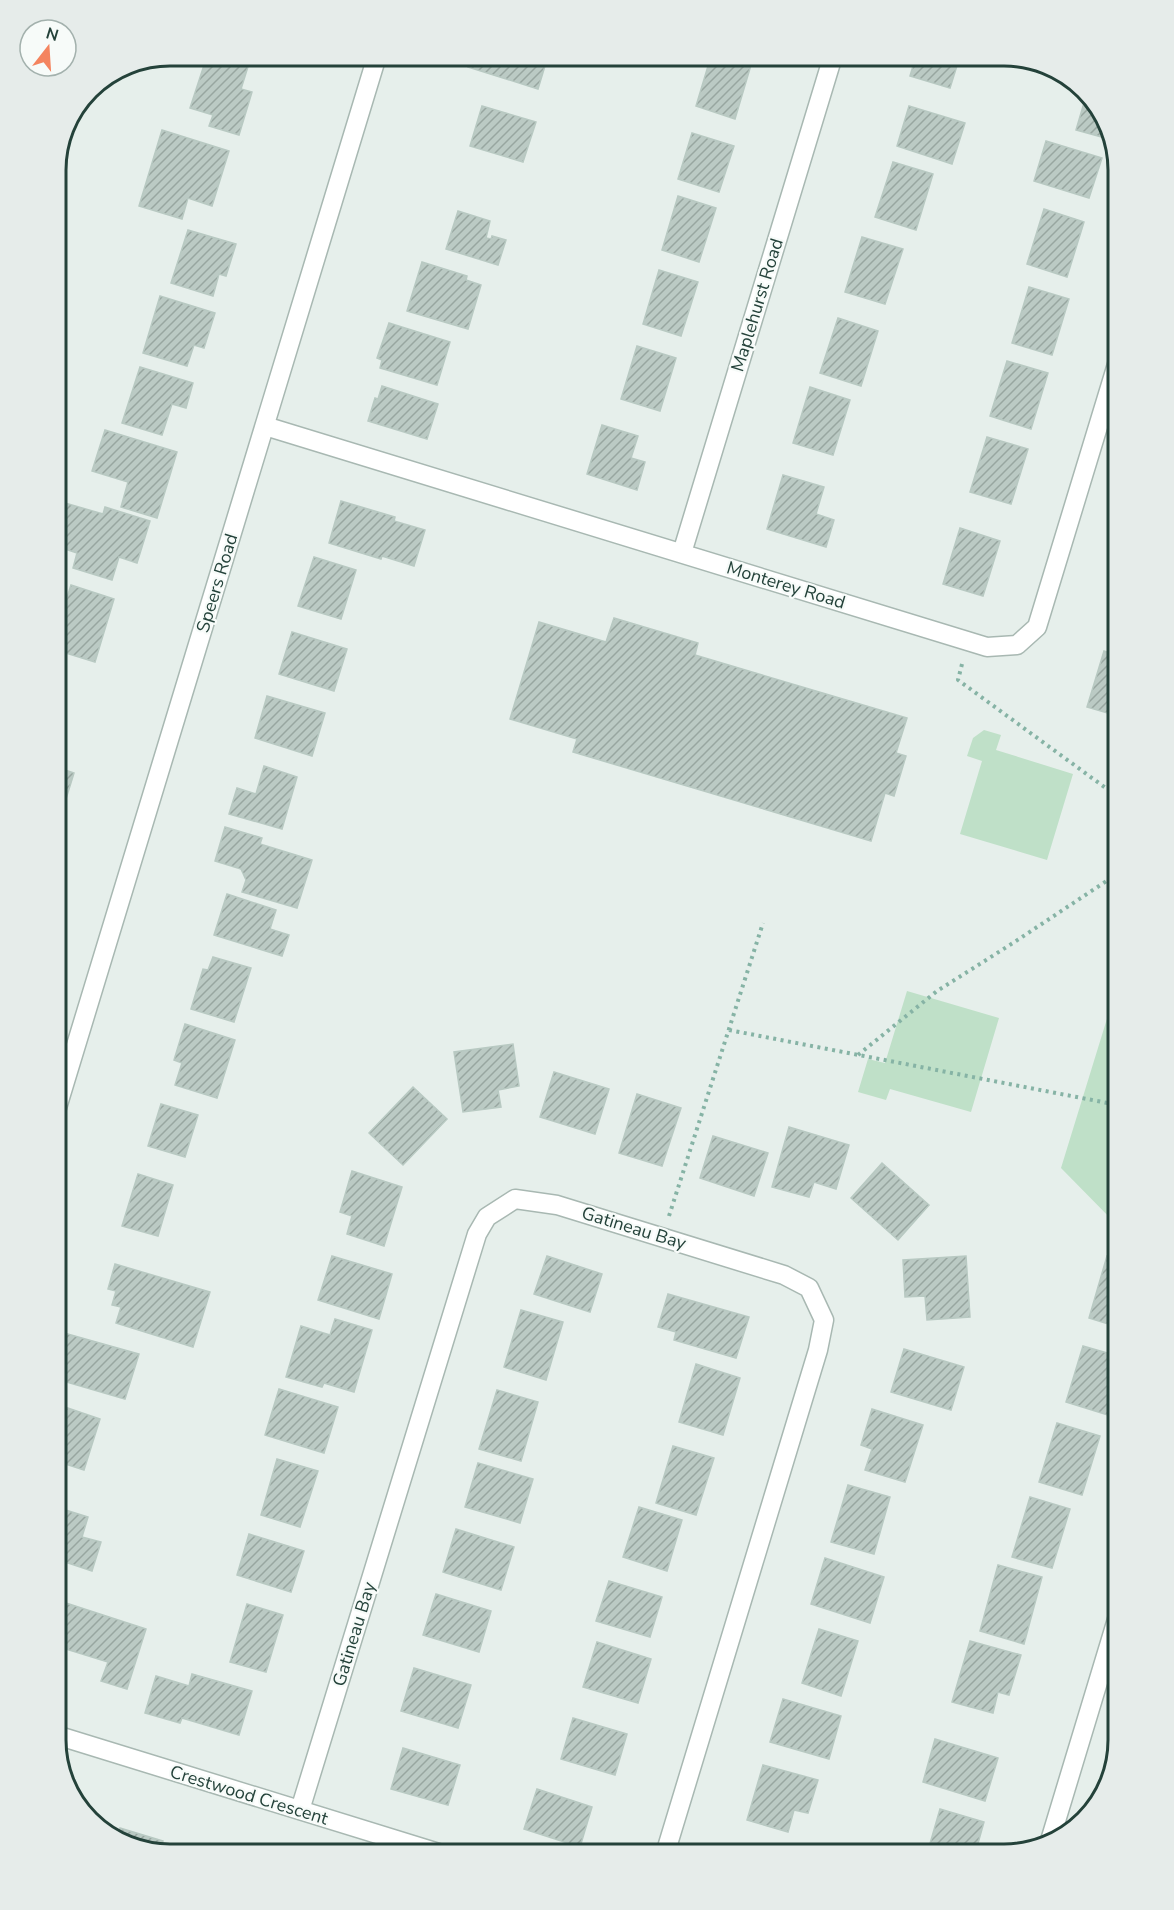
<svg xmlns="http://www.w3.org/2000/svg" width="1174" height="1910" font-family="'Nunito Sans',sans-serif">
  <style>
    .green { fill: #bfe0c8 }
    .building { fill: url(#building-hatch); stroke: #b8c9c2; stroke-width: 1.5 }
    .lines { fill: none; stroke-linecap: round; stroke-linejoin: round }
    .minor-casing { stroke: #a8b8b2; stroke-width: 21 }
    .path { stroke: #86b3a5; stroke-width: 4; stroke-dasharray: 3 4.5; stroke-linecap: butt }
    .minor { stroke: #fff; stroke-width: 18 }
    .labels { text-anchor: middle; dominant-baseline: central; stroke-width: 4.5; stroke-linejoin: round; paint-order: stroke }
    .street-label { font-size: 18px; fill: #24423a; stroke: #f7fbf9 }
    .rim { fill: none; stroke: #24423a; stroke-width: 3 }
  </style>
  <defs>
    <pattern id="building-hatch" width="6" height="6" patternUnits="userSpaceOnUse" patternTransform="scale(1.5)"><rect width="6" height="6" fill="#bbcac4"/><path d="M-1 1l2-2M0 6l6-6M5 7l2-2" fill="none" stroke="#98a6a0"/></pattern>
  </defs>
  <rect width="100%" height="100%" fill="#e6efeb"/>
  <path class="green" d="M984 730 1001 735 996 750 1073 774 1047 860 960 834 982 761 967 756 973 738Z
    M1118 983V1226L1061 1168Z
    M907 991 999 1018 971 1112 890 1089 886 1100 858 1092 868 1059 885 1063Z"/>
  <path class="building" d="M207 56 251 57 241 89 252 92 239 135 209 126 213 115 190 108Z
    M472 56H548L538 89 468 67Z
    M711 56H721L751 65 735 119 696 106Z
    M916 56H960L950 88 910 76Z
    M1086 96 1107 119 1112 140 1076 130Z
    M482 106 536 122 523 162 470 146Z
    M909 106 965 123 952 164 897 146Z
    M162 130 229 151 212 206 188 198 182 219 139 206Z
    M692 133 734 146 719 192 678 179Z
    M1046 141 1102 158 1089 198 1034 181Z
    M893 162 933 174 916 230 875 217Z
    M678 196 716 208 699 262 662 250Z
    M1044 209 1084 222 1067 277 1027 264Z
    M458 211 490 221 486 238 491 239 492 236 506 240 498 265 446 249Z
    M188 230 236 244 226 276 219 274 213 296 171 283Z
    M862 237 903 249 885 304 845 292Z
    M422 262 467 276 466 280 481 285 468 329 407 311Z
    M659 270 698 282 681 336 643 324Z
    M1029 287 1069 299 1052 355 1012 343Z
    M160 296 215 313 204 348 194 345 187 366 143 353Z
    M838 318 878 331 861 386 820 373Z
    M389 323 450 342 437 385 380 368 382 360 377 358Z
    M637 346 676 358 660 411 621 399Z
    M1007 361 1048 373 1031 429 990 416Z
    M140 367 193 383 186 408 172 404 162 435 122 423Z
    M382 386 438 404 427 439 368 421 375 398 378 399Z
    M810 387 850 400 833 455 793 443Z
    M602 425 638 436 631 458 645 462 637 490 587 474Z
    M105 430 177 452 157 518 121 507 128 482 92 471Z
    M987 437 1028 449 1011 504 970 492Z
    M783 475 824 487 816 514 834 520 826 547 767 529Z
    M341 501 395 517 394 521 425 530 414 566 382 556 381 559 329 543Z
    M65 503 103 514 105 507 150 521 137 563 119 557 112 580 73 568 77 553 56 546V531Z
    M960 528 1000 541 983 596 943 584Z
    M314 557 356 570 341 619 298 606Z
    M71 585 114 599 95 662 56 650V632Z
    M614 618 698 643 695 655 907 718 896 753 906 756 894 796 885 793 871 841 573 752 577 739 510 719 539 622 606 642Z
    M292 632 347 649 334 691 279 674Z
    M1104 651 1118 656V716L1087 707Z
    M56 687 64 690 56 717Z
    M267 696 325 713 312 756 255 738Z
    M264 766 297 777 282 829 229 814 237 788 256 794Z
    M56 767 74 773 57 828 56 827Z
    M225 827 262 838 260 844 312 860 297 908 242 892 246 880 241 869 215 861Z
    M227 894 276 910 270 929 289 935 282 956 214 935Z
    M213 957 251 968 234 1022 191 1009 203 969 208 970Z
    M185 1024 235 1040 217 1098 175 1085 182 1063 174 1060Z
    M513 1044 519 1086 498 1090 501 1107 463 1112 454 1052Z
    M554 1072 609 1089 595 1134 540 1117Z
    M413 1087 447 1119 403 1165 369 1133Z
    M637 1094 681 1108 662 1166 619 1153Z
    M161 1104 198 1115 185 1157 148 1146Z
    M789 1127 849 1145 836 1189 814 1182 809 1197 772 1187Z
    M713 1136 768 1153 754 1196 700 1178Z
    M882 1163 929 1205 898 1240 851 1198Z
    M352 1171 402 1187 384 1246 347 1234 352 1216 340 1212Z
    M138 1174 173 1185 158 1236 122 1226Z
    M332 1256 392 1274 379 1319 318 1300Z
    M547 1256 602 1274 590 1312 534 1294Z
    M966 1256 970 1317 927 1320 925 1296 905 1297 903 1260Z
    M1107 1256 1118 1259V1327L1089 1318Z
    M115 1264 210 1292 193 1347 116 1323 121 1307 112 1305 116 1291 108 1289Z
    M668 1294 749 1317 736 1358 674 1340 676 1332 658 1327Z
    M521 1310 563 1322 546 1380 504 1367Z
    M335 1319 372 1330 354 1392 324 1383 322 1387 286 1377 301 1326 330 1335Z
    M64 1333 139 1354 125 1399 56 1379V1362Z
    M1083 1346 1118 1356V1379L1108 1415 1066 1402Z
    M904 1349 964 1367 951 1410 891 1392Z
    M696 1364 740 1378 723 1435 679 1422Z
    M279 1389 338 1407 324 1453 265 1435Z
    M497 1390 538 1402 521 1461 479 1449Z
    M56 1404 100 1419 84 1470 56 1461Z
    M872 1409 923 1425 905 1482 865 1470 872 1449 861 1445Z
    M1057 1423 1100 1436 1082 1495 1039 1482Z
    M673 1446 714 1458 696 1515 656 1503Z
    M277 1459 318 1471 300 1527 261 1515Z
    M478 1463 533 1479 520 1523 465 1507Z
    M848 1485 890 1497 874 1554 831 1542Z
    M1030 1497 1070 1509 1052 1568 1012 1557Z
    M56 1507 88 1517 82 1537 101 1542 92 1571 56 1559Z
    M639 1507 682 1520 667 1571 623 1557Z
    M456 1529 514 1547 501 1590 443 1572Z
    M249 1534 304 1551 291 1592 237 1575Z
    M825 1558 884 1577 870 1623 811 1604Z
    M998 1565 1042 1577 1024 1644 980 1631Z
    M609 1581 662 1597 650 1637 596 1621Z
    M436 1594 491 1611 479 1652 423 1635Z
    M66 1603 146 1629 127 1689 101 1681 108 1662 56 1646V1636Z
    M247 1604 283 1615 266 1672 230 1662Z
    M819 1629 858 1641 841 1696 802 1683Z
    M970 1641 1021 1655 1009 1695 998 1692 993 1713 952 1702Z
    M597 1642 651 1659 638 1703 583 1687Z
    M414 1668 471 1685 458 1728 401 1711Z
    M192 1674 252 1691 239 1735 182 1718 180 1723 145 1713 156 1676 189 1686Z
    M783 1699 841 1716 829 1759 770 1742Z
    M573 1718 627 1734 615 1775 561 1759Z
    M935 1739 998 1758 985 1801 923 1782Z
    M403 1748 460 1765 448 1805 391 1789Z
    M763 1765 818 1780 808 1813 794 1810 788 1832 747 1820Z
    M537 1789 592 1807 580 1847 524 1829Z
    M940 1809 984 1822 975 1854H927Z
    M120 1828 163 1841 159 1853 117 1839Z
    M744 1844 782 1854H741Z"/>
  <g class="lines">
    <g class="minor-casing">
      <path id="minor" d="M265 426 987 647 1017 645 1037 627 1118 361
        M682 553 833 56
        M56 1111 377 56
        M56 1735 442 1854
        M300 1810 477 1234 487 1217 515 1199 557 1205 784 1275 809 1288 824 1320 818 1350 665 1854
        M1049 1844 1118 1616"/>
    </g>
    <path class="path" d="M962 664 958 680 1118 797
      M729 1030 1118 1105
      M858 1055 937 991 1013 943 1108 880 1118 876
      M669 1216 763 923"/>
    <use href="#minor" class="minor"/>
  </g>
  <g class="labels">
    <g class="street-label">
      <text transform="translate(757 305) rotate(-73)">Maplehurst Road</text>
      <text transform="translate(217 583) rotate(-73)">Speers Road</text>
      <text transform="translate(786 585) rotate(17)">Monterey Road</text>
      <text transform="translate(634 1228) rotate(17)">Gatineau Bay</text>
      <text transform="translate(354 1634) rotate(-73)">Gatineau Bay</text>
      <text transform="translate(249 1795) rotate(17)">Crestwood Crescent</text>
    </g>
  </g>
  <path d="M0 0H1174V1910H0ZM170 66H1004A104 104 0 0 1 1108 170V1740A104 104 0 0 1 1004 1844H170A104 104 0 0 1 66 1740V170A104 104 0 0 1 170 66Z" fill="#e6ecea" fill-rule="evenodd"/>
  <path class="rim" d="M170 66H1004A104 104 0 0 1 1108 170V1740A104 104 0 0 1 1004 1844H170A104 104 0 0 1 66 1740V170A104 104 0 0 1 170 66Z"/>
  <g transform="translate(48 48) rotate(17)"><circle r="28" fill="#f7fbf9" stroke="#a3b1ad" stroke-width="1.5"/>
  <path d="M0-4.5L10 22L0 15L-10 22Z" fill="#f4845f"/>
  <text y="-9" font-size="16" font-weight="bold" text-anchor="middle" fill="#24423a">N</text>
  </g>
</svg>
